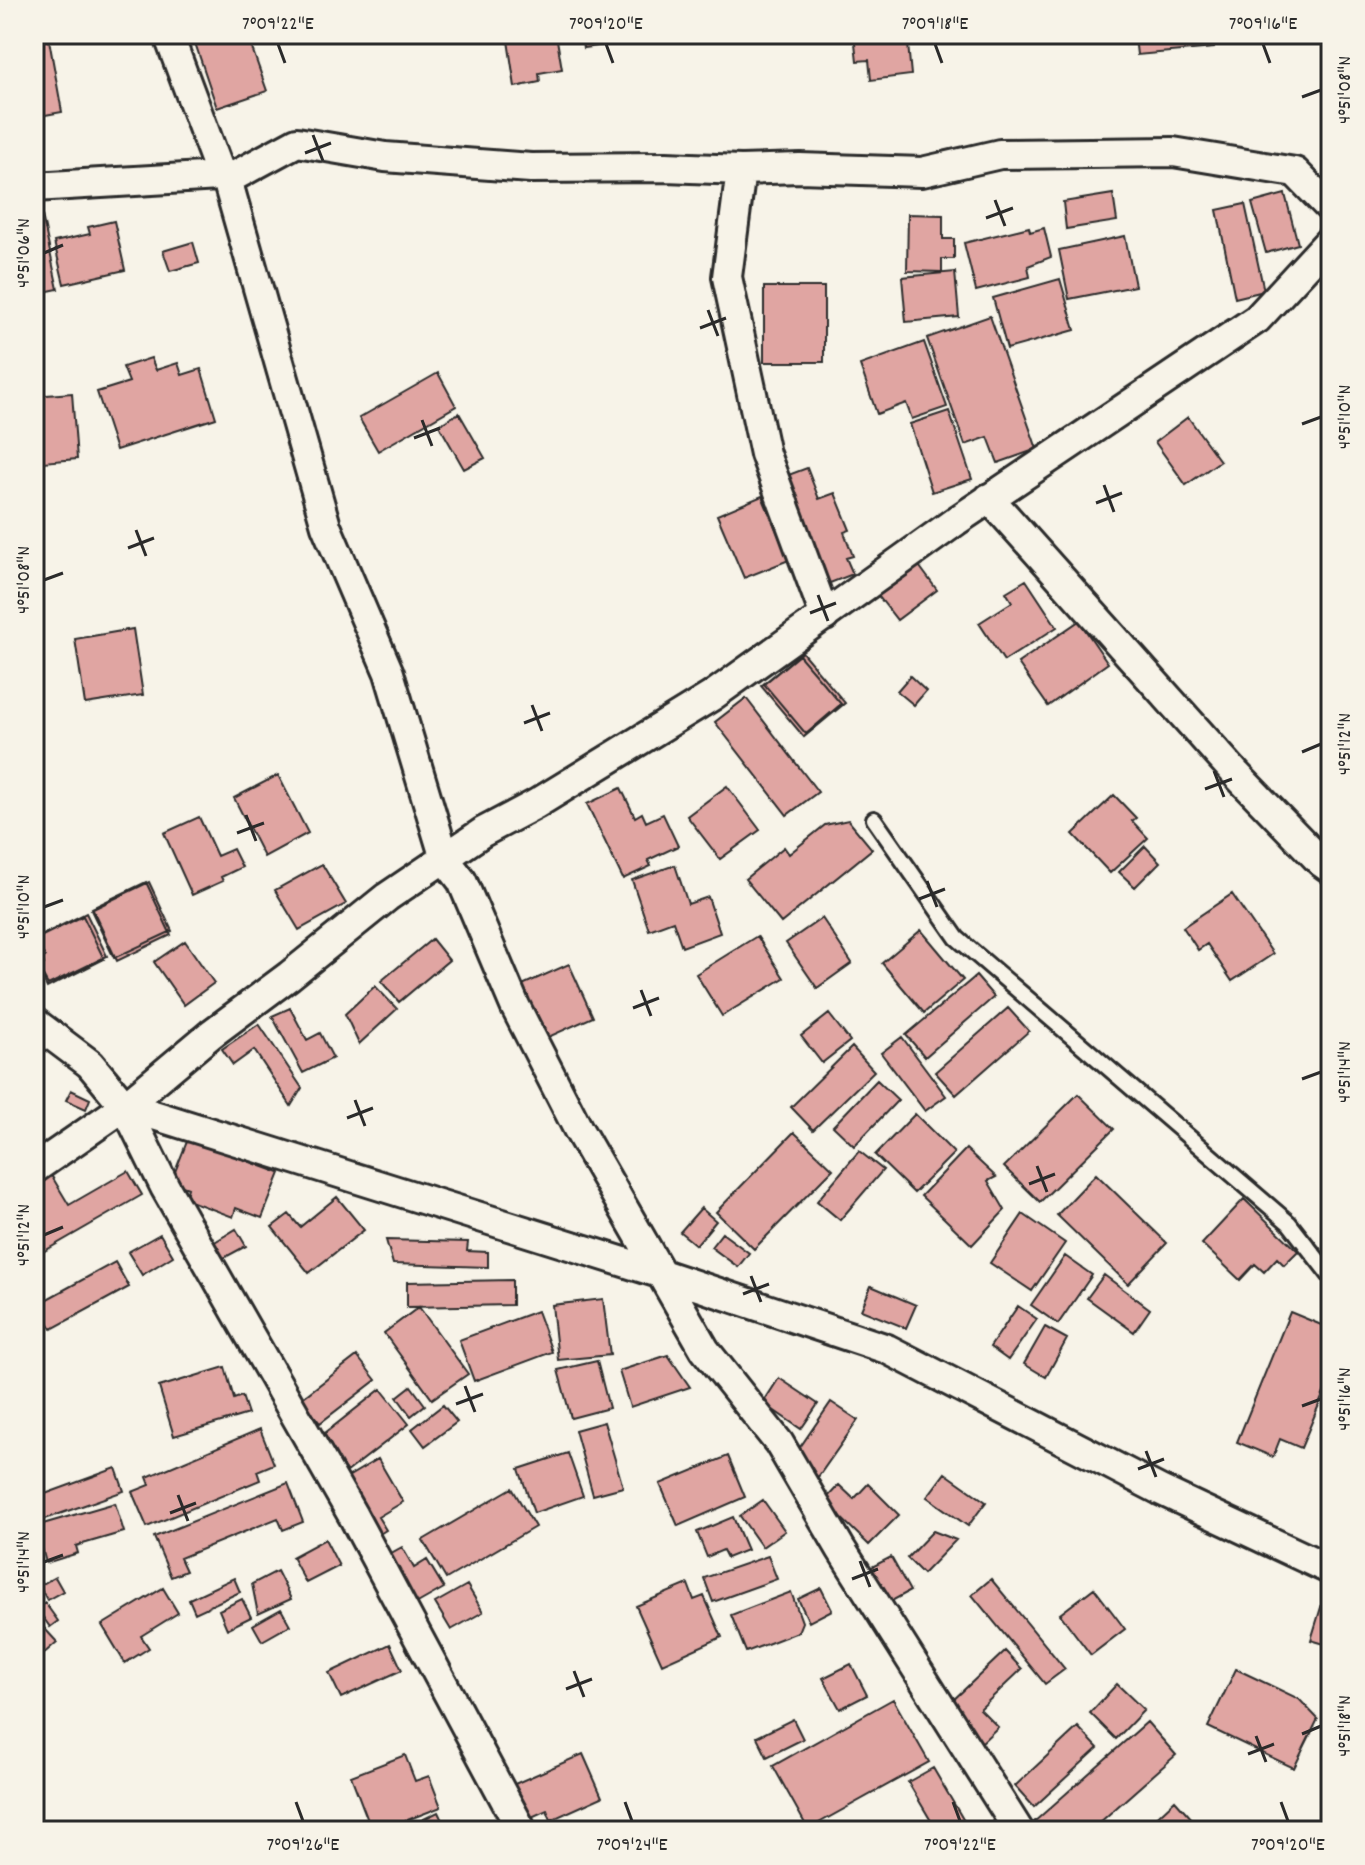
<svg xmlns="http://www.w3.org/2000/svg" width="1365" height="1865" font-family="Dekko,sans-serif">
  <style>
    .building { fill: #e0a5a2; stroke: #2b2b2b; stroke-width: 2 }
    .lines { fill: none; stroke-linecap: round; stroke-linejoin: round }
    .service-casing { stroke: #2b2b2b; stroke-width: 20 }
    .minor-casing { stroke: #2b2b2b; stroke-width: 34 }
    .service { stroke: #f7f3e8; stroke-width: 14 }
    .minor { stroke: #f7f3e8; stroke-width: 28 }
    .ticks { fill: none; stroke: #2b2b2b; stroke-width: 3 }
    .neatline { fill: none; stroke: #2b2b2b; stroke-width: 3 }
    .ticks-label { font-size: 20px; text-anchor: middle; fill: #2b2b2b }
  </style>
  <rect width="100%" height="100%" fill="#f7f3e8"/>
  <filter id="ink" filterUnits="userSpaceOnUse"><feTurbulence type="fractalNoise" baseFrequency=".0125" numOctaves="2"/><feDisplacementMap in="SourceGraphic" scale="16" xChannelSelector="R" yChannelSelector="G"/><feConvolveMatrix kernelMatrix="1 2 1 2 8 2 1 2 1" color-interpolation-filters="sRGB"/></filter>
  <g filter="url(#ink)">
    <path class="building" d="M34 34H48L62 112 34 117Z
      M192 34H247L267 91 217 108Z
      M507 34H556L562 69 539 73 540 82 515 87Z
      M581 34H633L634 41 583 48Z
      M854 34H907L911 75 871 80 869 60 857 61Z
      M1166 34H1213L1214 48 1137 55 1135 37Z
      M1113 194 1117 221 1066 229 1063 202Z
      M1285 194 1298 244 1266 253 1252 203Z
      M1245 204 1264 291 1235 298 1217 210Z
      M908 214 943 215V239H954V259H942V272L907 271Z
      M42 215 58 289 34 294V217Z
      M114 221 125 270 64 284 54 242 90 234 88 227Z
      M1029 227 1030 232 1044 228 1051 257 1028 266 1030 277 976 291 964 243Z
      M1125 236 1135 286 1069 299 1059 250Z
      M193 242 199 263 170 271 163 251Z
      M955 272 959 317 906 322 902 277Z
      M1060 279 1075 330 1007 349 993 298Z
      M764 287H824V362H764Z
      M990 316 1037 449 998 463 988 437 965 445 927 338Z
      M924 342 947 407 912 419 906 403 877 414 860 365Z
      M151 358 156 370 178 363 182 375 201 369 216 418 116 450 97 392 129 382 123 367Z
      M438 373 456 406 378 451 359 418Z
      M72 393 77 459 43 462 42 447 34 448V396Z
      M949 411 972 479 932 492 910 424Z
      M459 413 485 458 464 469 439 425Z
      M1188 417 1220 461 1186 485 1155 442Z
      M807 468 819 499 835 493 850 530 844 532 853 556 846 558 853 574 825 585 783 477Z
      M762 496 789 560 744 578 717 515Z
      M917 563 937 590 897 620 876 593Z
      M1026 580 1057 627 1004 661 979 623 1012 602 1006 592Z
      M1079 621 1108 663 1048 706 1018 663Z
      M133 629 143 695 85 704 75 639Z
      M802 652 845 703 804 737 761 686Z
      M799 655 841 704 806 734 764 684Z
      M910 676 926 691 914 705 897 691Z
      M746 698 818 792 787 815 715 722Z
      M278 775 308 833 264 857 234 798Z
      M727 786 760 830 720 859 687 816Z
      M621 788 635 817 642 813 646 822 663 814 678 846 648 860 651 866 623 879 587 804Z
      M1114 795 1136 818 1132 821 1148 838 1110 873 1073 834Z
      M199 817 217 856 233 849 242 867 221 877 223 881 192 895 164 833Z
      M848 820 872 849 781 923 745 879 784 847 789 854 825 825Z
      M1145 846 1160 862 1135 887 1119 872Z
      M322 864 346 904 299 930 275 890Z
      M675 865 688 904 708 897 720 933 682 947 673 921 649 930 632 880Z
      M146 882 171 935 117 961 92 908Z
      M149 882 172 931 114 958 91 910Z
      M1232 894 1273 954 1232 981 1207 944 1198 950 1183 927Z
      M86 913 107 956 48 985 38 967 44 964 34 939Z
      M83 916 104 959 47 988 34 962 45 957 36 939Z
      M822 918 852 963 817 988 786 943Z
      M921 930 963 980 924 1013 882 963Z
      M757 936 784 978 722 1016 696 974Z
      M432 939 449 960 399 1002 381 981Z
      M185 941 214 983 184 1005 154 962Z
      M569 964 593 1017 544 1039 520 986Z
      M976 976 994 997 925 1057 906 1035Z
      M375 986 397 1009 359 1044 345 1014Z
      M290 1008 307 1040 320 1033 333 1058 303 1073 272 1016Z
      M1008 1008 1029 1031 956 1095 935 1072Z
      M829 1014 850 1041 822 1063 801 1036Z
      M259 1024 302 1088 291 1106 254 1050 233 1065 222 1049Z
      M902 1037 946 1096 925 1111 881 1053Z
      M852 1047 874 1071 813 1130 791 1107Z
      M877 1080 898 1100 854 1146 833 1126Z
      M71 1090 90 1099 86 1109 66 1100Z
      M1078 1094 1114 1129 1040 1202 1004 1167Z
      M915 1114 954 1153 914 1193 875 1155Z
      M794 1132 833 1169 754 1249 716 1212Z
      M188 1139 280 1173 262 1218 236 1208 233 1217 185 1199 188 1188 171 1182Z
      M966 1149 996 1177 988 1181 1005 1210 972 1245 921 1196Z
      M859 1151 883 1170 840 1220 817 1201Z
      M48 1170 69 1205 128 1171 142 1195 34 1257V1231L40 1227 34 1217V1178Z
      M1096 1174 1167 1243 1128 1284 1057 1215Z
      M337 1197 364 1230 309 1273 272 1227 289 1214 300 1227Z
      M1244 1199 1298 1251 1284 1265 1277 1258 1264 1272 1255 1264 1240 1280 1202 1244Z
      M701 1208 716 1221 696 1245 680 1232Z
      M1023 1214 1065 1243 1032 1291 990 1263Z
      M236 1229 246 1246 222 1259 213 1243Z
      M722 1233 749 1253 738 1267 711 1247Z
      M160 1234 173 1256 142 1275 128 1252Z
      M386 1240 468 1242 467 1251 488 1252V1267L393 1264Z
      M1065 1256 1092 1275 1058 1324 1031 1305Z
      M115 1262 129 1287 52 1329 38 1304Z
      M1104 1275 1150 1309 1134 1332 1087 1298Z
      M512 1280V1305L407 1307V1282Z
      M871 1286 916 1305 906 1328 861 1310Z
      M603 1299 610 1355 558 1360 552 1305Z
      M1018 1306 1037 1319 1008 1360 990 1347Z
      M419 1307 468 1374 432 1399 384 1333Z
      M34 1308 47 1331 34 1338Z
      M537 1311 552 1352 474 1381 459 1340Z
      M1290 1312 1331 1329V1376L1301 1448 1280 1439 1273 1457 1237 1442Z
      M1045 1327 1067 1339 1046 1377 1024 1364Z
      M668 1355 690 1387 630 1407 619 1371Z
      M357 1356 376 1380 320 1423 301 1399Z
      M597 1361 609 1408 571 1418 558 1370Z
      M225 1367 234 1399 242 1396 248 1414 174 1436 159 1387Z
      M779 1378 818 1404 801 1429 763 1403Z
      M411 1386 425 1405 411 1416 397 1397Z
      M381 1389 409 1424 347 1472 320 1437Z
      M831 1402 858 1420 818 1477 792 1459Z
      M443 1405 457 1422 425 1446 412 1429Z
      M604 1422 623 1487 593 1495 575 1430Z
      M260 1429 274 1464 257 1471 260 1480 147 1527 132 1492 150 1485 147 1477Z
      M568 1453 583 1496 534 1513 519 1469Z
      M728 1456 745 1497 678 1526 660 1484Z
      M378 1459 403 1502 378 1517 386 1530 373 1538 341 1481Z
      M116 1468 124 1491 34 1523V1498Z
      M945 1473 986 1502 968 1526 927 1497Z
      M288 1483 303 1522 283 1530 278 1518 180 1558 186 1571 171 1577 154 1537Z
      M868 1484 899 1515 869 1545 824 1501 839 1485 854 1499Z
      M512 1488 535 1527 446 1579 423 1540Z
      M763 1500 785 1531 762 1547 740 1516Z
      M115 1503 124 1532 76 1546 78 1553 46 1563 36 1526Z
      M733 1517 747 1550 727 1558 723 1550 707 1557 697 1532Z
      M933 1531 956 1540 923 1574 907 1558Z
      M325 1539 339 1566 306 1583 292 1557Z
      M402 1547 414 1568 427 1560 444 1588 414 1605 386 1556Z
      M768 1556 777 1579 713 1602 704 1578Z
      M891 1557 910 1591 888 1603 868 1569Z
      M277 1571 291 1599 258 1614 252 1584Z
      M55 1577 63 1591 47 1600 39 1586Z
      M234 1578 240 1592 195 1613 189 1599Z
      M991 1579 1065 1669 1045 1684 972 1595Z
      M688 1584 694 1600 704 1596 722 1637 662 1664 636 1606Z
      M467 1585 483 1612 451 1630 435 1603Z
      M163 1588 178 1613 141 1636 149 1648 125 1663 102 1625Z
      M821 1588 832 1610 809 1622 798 1599Z
      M1094 1588 1125 1629 1091 1655 1060 1614Z
      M791 1592 802 1622 798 1632 746 1652 731 1615Z
      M242 1599 251 1617 227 1629 219 1610Z
      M45 1603 58 1621 50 1627 37 1609Z
      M1322 1604 1331 1606V1646L1311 1640Z
      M281 1609 290 1625 262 1641 253 1625Z
      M34 1617 57 1642 34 1662Z
      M390 1644 402 1670 341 1698 329 1673Z
      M1005 1651 1022 1669 980 1709 998 1727 978 1746 949 1704Z
      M851 1664 867 1695 840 1709 823 1678Z
      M1236 1669 1299 1699 1318 1719 1294 1768 1208 1727Z
      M1117 1684 1144 1710 1116 1739 1090 1713Z
      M893 1699 929 1762 808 1829 773 1766Z
      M793 1719 803 1739 767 1757 757 1737Z
      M1147 1722 1176 1755 1090 1831H1042L1034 1822Z
      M1078 1727 1098 1748 1034 1807 1015 1786Z
      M583 1754 602 1797 551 1820 547 1810 525 1820 510 1786Z
      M405 1755 415 1781 429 1776 441 1807 379 1831H372L351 1776Z
      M933 1768 967 1826 958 1831H937L908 1782Z
      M1175 1800 1202 1830V1831H1155L1149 1824Z
      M438 1812 447 1831H399Z"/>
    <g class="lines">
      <g class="service-casing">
        <path id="service" d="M874 819 957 938 1289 1223 1331 1277"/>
      </g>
      <g class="minor-casing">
        <path id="minor" d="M168 34 222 178 228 183 326 526 389 673 445 859 462 881 515 1006 578 1129 705 1350 779 1443 841 1549 1019 1831
          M741 170 727 277 765 454 825 616
          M34 187 236 175 297 142 385 157 531 168 666 167 741 170 800 168 922 172 1000 154 1173 152 1295 172 1331 209
          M989 498 1237 775 1321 862 1331 869
          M34 1022 90 1064 125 1106 165 1187 353 1516 522 1831
          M125 1106 659 1273 887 1349 1160 1490 1331 1570
          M34 1169 125 1106 211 1034 289 976 387 897 483 832 536 804 712 696 956 521 1257 319 1331 239"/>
      </g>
      <use href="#service" class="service"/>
      <use href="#minor" class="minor"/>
    </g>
  </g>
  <path class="ticks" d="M278 44 285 63M606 44 613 63M935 44 942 63M1263 44 1270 63M1302 97 1321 90M313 135 323 161M305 153 331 143M995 200 1005 226M986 218 1013 208M44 253 63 245M708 310 718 336M700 328 726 318M422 420 432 446M1302 424 1321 417M414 438 440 428M1104 485 1114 512M1096 503 1122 493M136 530 146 556M128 548 154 538M44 580 63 573M818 595 828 621M810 613 836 603M532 705 542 731M524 723 550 713M1302 752 1321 744M1214 771 1224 797M1205 789 1232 779M246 815 256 841M237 833 264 823M927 881 937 907M919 899 945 889M44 907 63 900M641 990 651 1016M633 1008 659 998M1302 1079 1321 1072M355 1100 365 1126M347 1118 373 1108M1037 1166 1047 1192M1029 1184 1055 1174M44 1235 63 1227M751 1276 761 1302M743 1294 769 1284M465 1386 475 1412M456 1404 483 1394M1302 1406 1321 1399M1146 1451 1156 1477M1138 1469 1164 1459M178 1495 188 1521M170 1513 196 1503M860 1561 870 1587M44 1562 63 1555M852 1579 878 1569M574 1671 584 1697M566 1689 592 1679M1302 1734 1321 1726M1256 1736 1266 1762M1248 1754 1274 1744M296 1802 303 1821M625 1802 632 1821M953 1802 960 1821M1281 1802 1288 1821"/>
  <rect width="1365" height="1865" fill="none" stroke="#f7f3e8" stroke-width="88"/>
  <rect x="44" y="44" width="1277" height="1777" class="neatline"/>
  <g class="ticks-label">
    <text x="278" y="29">7°09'22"E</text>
    <text x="606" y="29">7°09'20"E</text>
    <text x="935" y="29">7°09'18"E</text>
    <text x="1263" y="29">7°09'16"E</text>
    <text transform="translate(1343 90) rotate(-90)" y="7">4°51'08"N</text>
    <text transform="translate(22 253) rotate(-90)" y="7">4°51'06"N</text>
    <text transform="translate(1343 417) rotate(-90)" y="7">4°51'10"N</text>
    <text transform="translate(22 580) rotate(-90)" y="7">4°51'08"N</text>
    <text transform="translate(1343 744) rotate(-90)" y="7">4°51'12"N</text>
    <text transform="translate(22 907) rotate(-90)" y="7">4°51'10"N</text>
    <text transform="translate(1343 1072) rotate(-90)" y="7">4°51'14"N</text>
    <text transform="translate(22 1235) rotate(-90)" y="7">4°51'12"N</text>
    <text transform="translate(1343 1399) rotate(-90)" y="7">4°51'16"N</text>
    <text transform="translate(22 1562) rotate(-90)" y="7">4°51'14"N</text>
    <text transform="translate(1343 1726) rotate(-90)" y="7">4°51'18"N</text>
    <text x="303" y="1850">7°09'26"E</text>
    <text x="632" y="1850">7°09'24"E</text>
    <text x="960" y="1850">7°09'22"E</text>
    <text x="1288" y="1850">7°09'20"E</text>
  </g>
</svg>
